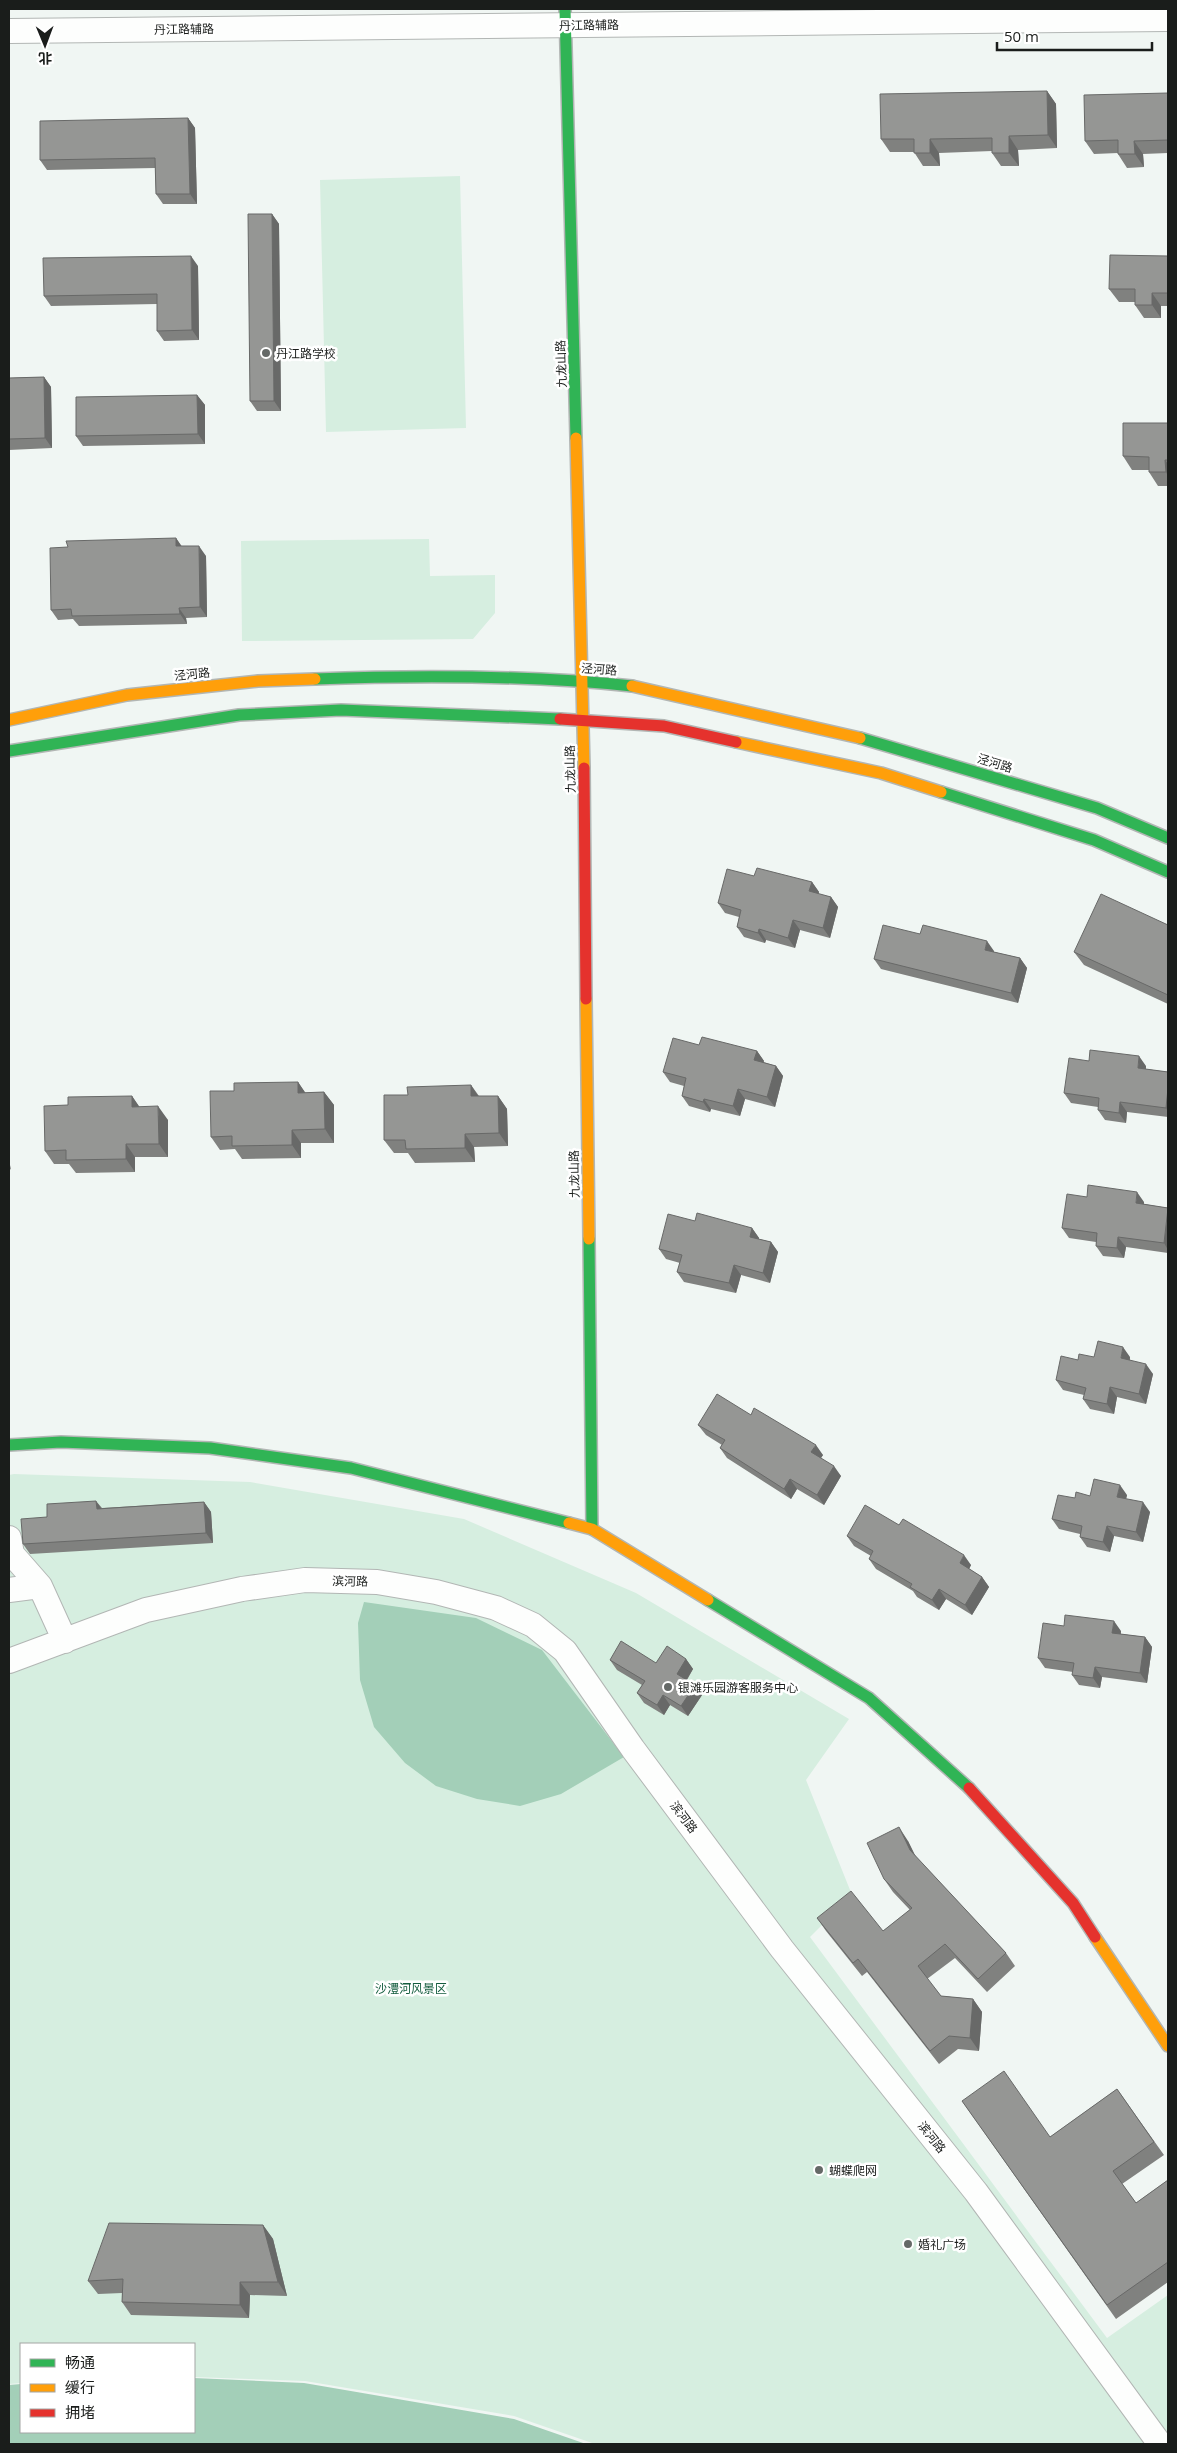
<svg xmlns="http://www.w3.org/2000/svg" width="1177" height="2453" font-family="'Open Sans','Noto Sans SC',sans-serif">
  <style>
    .green { fill: #d6eee0 }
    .water { fill: #a3cfb8 }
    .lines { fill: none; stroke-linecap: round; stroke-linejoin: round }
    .street-casing { stroke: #b2b6b4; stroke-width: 26 }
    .fast-casing { stroke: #b2b6b4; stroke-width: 14 }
    .slow-casing { stroke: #b2b6b4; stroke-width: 14 }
    .jam-casing { stroke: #b2b6b4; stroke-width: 14 }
    .street { stroke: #fdfefd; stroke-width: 24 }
    .fast { stroke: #30b455; stroke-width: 11 }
    .slow { stroke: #ff9f0a; stroke-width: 11 }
    .jam { stroke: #e5322d; stroke-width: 11 }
    .wall { fill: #80817f }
    .shaded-wall { fill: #686968 }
    .building { fill: #959694; stroke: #686968 }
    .poi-dot { fill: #656967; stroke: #fff; stroke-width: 2 }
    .labels { text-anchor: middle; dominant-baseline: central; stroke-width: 5; stroke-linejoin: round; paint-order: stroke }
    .street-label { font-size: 12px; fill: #1a1d1b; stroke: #fff }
    .poi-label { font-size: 12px; fill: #1a1d1b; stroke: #fff; text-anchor: start }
    .park-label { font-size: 12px; fill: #135c3e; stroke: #fff }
  </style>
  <rect width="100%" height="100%" fill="#f0f6f3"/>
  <path class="green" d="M460 176 466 428 326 432 320 180Z
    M429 539 430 576 495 575V613L473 639 242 641 241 541Z
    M14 1474 250 1482 464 1519 636 1593 849 1719 806 1780 852 1895 810 1937 1107 2338 1168 2295V2444H595L514 2416 305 2381 194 2377V2344H21V2383L9 2384V1475Z"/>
  <path class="water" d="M364 1602 476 1618 542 1650 624 1757 561 1794 520 1806 477 1799 436 1786 405 1763 374 1727 360 1680 358 1623Z
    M194 2378 304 2383 514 2419 586 2444H9V2385L21 2384V2432H194Z"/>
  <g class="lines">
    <g class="street-casing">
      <path id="street" d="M9 31 1168 19
        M9 1538 12 1554 40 1586 65 1641
        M9 1590 40 1586
        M9 1661 146 1610 242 1589 305 1580 377 1582 436 1592 496 1608 533 1625 565 1651 633 1749 782 1949 976 2192 1160 2444"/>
    </g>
    <g class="fast-casing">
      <path id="fast" d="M565 9 576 438
        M315 679C420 675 527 675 632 686
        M860 738 1097 808 1168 838
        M9 751 239 715 341 710 560 719
        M941 792 1094 840 1168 872
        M589 1239 592 1529
        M9 1445 61 1442 210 1448 351 1468 569 1523
        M708 1600 869 1698 969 1788"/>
    </g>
    <g class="slow-casing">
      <path id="slow" d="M576 438 584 768
        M632 686 860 738
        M9 720 127 695 258 681 315 679
        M736 742 881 773 941 792
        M586 999 589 1239
        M569 1523 592 1529 708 1600
        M1095 1937 1168 2046"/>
    </g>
    <g class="jam-casing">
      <path id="jam" d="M560 719 664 726 736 742
        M584 768 586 999
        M969 1788 1073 1903 1095 1937"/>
    </g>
    <use href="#street" class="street"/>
    <use href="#fast" class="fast"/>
    <use href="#slow" class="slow"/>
    <use href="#jam" class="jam"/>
  </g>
  <path class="wall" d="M1047 91 1056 104 1057 148 1018 150 1019 166H1001L992 153V151L939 153 940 166H923L914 152H890L881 139Z
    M1168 93V153L1143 154 1144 167 1127 168 1118 154V153L1094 154 1085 141Z
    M188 118 195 128 197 204H163L156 194 155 168 47 170 40 160Z
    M272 214 279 224 281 411H257L250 401Z
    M1168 256V306H1161V318H1144L1135 305V302H1119L1109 289Z
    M198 266 199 340 164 341 157 331V304L51 306 44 296Z
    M44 377 51 387 52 448 9 450V378Z
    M197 395 205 405V444L83 446 76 436Z
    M1168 423V486H1158L1149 472V470H1132L1123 456Z
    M176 538 181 546 206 556 207 617 186 618 187 624 79 626 73 619 58 620 51 610 68 547Z
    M754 876 812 882 819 892 818 894 831 897 838 907 830 938 800 930 795 948 766 940 765 943 744 937 737 927 739 917 725 913 718 903Z
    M1168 925V1004L1084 965 1074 952Z
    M920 934 994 951V952L1020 958 1027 968 1018 1003 881 969 874 959Z
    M699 1045 757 1051 764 1061 763 1062 776 1066 783 1076 775 1107 745 1099 740 1116 711 1109 710 1112 689 1106 682 1096 684 1086 670 1082 663 1072Z
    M1089 1061 1146 1066V1069L1168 1072V1117L1127 1112 1126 1123 1105 1120 1098 1110V1107L1071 1103 1064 1093Z
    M298 1082 305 1093 324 1092 334 1105V1143H301V1158L242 1159 235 1149 220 1150 211 1137 234 1091Z
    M471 1085 479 1096H498L507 1109 508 1146 474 1147 475 1162 415 1163 408 1153H394L384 1140 408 1095Z
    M132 1096 139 1107 168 1120V1157H135V1172L76 1173 69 1164H54L45 1151 68 1105Z
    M1087 1197 1144 1202V1204L1168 1208V1253L1126 1247 1124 1258 1103 1256 1096 1246V1242L1069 1238 1062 1228Z
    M695 1221 752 1228 759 1238V1239L771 1242 778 1252 770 1283 741 1275 736 1293 684 1282 677 1272 680 1263 666 1259 659 1249Z
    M1094 1357H1130V1360L1153 1374 1146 1404 1117 1397 1114 1414 1090 1409 1083 1399 1084 1395 1063 1390 1056 1380 1078 1360Z
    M751 1415 823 1455 821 1458 841 1476 824 1505 797 1489 791 1499 727 1458 720 1448 722 1445 706 1435 698 1425Z
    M1127 1495 1126 1499 1150 1512 1143 1542 1114 1536 1110 1552 1087 1547 1080 1537V1534L1059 1529 1052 1519 1075 1498 1090 1496Z
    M96 1501 102 1508 204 1502 211 1512 213 1543 30 1554 23 1544 47 1517Z
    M899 1525 971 1565 969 1569 982 1577 989 1587 972 1615 946 1599 939 1610 917 1597 913 1591 876 1569 869 1559 871 1556 854 1546 847 1536Z
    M1064 1626 1121 1631V1634L1145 1637 1152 1647 1147 1683 1102 1677 1100 1688 1079 1685 1072 1675 1073 1672 1045 1668 1038 1658Z
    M686 1659 693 1669 687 1680 702 1695 688 1716 670 1705 664 1715 644 1703 637 1693 642 1685 617 1670 610 1660 656 1663Z
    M908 1841 916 1857 1006 1953 1015 1966 987 1992 955 1958 927 1979 941 1996 973 1999 982 2012 979 2051 958 2049 939 2064 867 1972 862 1976 826 1931 817 1918 883 1931 910 1910 893 1892 884 1879Z
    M1117 2089 1164 2155 1122 2184 1136 2203 1168 2180V2282L1116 2319 962 2101 1050 2137Z
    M263 2225 273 2239 287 2296 250 2295 249 2318 131 2315 122 2302V2293L98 2294 88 2281Z"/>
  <path class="shaded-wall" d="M1047 91 1056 104 1057 148 1048 135Z
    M188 118 195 128 197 204 190 194Z
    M1009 136 1018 150 1019 166 1009 153Z
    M930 139 939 153 940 166 930 153Z
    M1134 141 1143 154 1144 167 1135 154Z
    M272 214 279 224 281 411 274 401Z
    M191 256 198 266 199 340 192 330Z
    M1152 293 1161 306V318L1152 305Z
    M44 377 51 387 52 448 45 438Z
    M197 395 205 405V444L198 434Z
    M1165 460 1168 464V476L1166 472Z
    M176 538 183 548 176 546Z
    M199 546 206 556 207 617 200 607Z
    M179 608 186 618 187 624 180 614Z
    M812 882 819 892 816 901 809 891Z
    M831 897 838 907 830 938 823 928Z
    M793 920 800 930 795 948 788 938Z
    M759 929 766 940 765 943 758 933Z
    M987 941 994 951 992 960 985 950Z
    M1020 958 1027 968 1018 1003 1011 993Z
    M757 1051 764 1061 761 1070 754 1060Z
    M1139 1056 1146 1066 1145 1078 1138 1068Z
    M776 1066 783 1076 775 1107 767 1097Z
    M298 1082 307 1095 298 1093Z
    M471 1085 480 1099 471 1096Z
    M1168 1088V1112L1166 1108Z
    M738 1089 745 1099 740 1116 733 1106Z
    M324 1092 334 1105V1143L325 1129Z
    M132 1096 141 1109 132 1107Z
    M498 1096 507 1109 508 1146 499 1133Z
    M704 1099 711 1109 710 1112 703 1102Z
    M1120 1102 1127 1112 1126 1123 1119 1113Z
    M158 1106 168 1120V1157L159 1144Z
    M292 1130 301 1143V1158L292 1145Z
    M465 1134 474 1147 475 1162 465 1148Z
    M126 1144 135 1157V1172L126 1159Z
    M9 1160 11 1170 9 1167Z
    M1137 1192 1144 1202 1143 1213 1136 1203Z
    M1168 1211V1250L1164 1243Z
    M752 1228 759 1238 757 1247 750 1237Z
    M1118 1237 1126 1247 1124 1258 1117 1248Z
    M771 1242 778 1252 770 1283 763 1273Z
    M734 1265 741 1275 736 1293 729 1283Z
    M1123 1347 1130 1357 1128 1368 1121 1358Z
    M1146 1364 1153 1374 1146 1404 1139 1394Z
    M1110 1387 1117 1397 1114 1414 1107 1404Z
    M816 1445 823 1455 818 1462 811 1452Z
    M834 1466 841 1476 824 1505 817 1495Z
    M790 1479 797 1489 791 1499 784 1489Z
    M1120 1485 1127 1495 1124 1507 1117 1497Z
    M96 1501 103 1511 97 1509Z
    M204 1502 211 1512 213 1543 206 1533Z
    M1143 1502 1150 1512 1143 1542 1136 1532Z
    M1107 1526 1114 1536 1110 1552 1103 1542Z
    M964 1555 971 1565 967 1573 960 1563Z
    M982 1577 989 1587 972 1615 965 1605Z
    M939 1589 946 1599 939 1610 932 1600Z
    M1114 1621 1121 1631 1119 1643 1112 1633Z
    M1145 1637 1152 1647 1147 1683 1140 1673Z
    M686 1659 693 1669 684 1684 677 1674Z
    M1095 1667 1102 1677 1100 1688 1093 1678Z
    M695 1685 702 1695 688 1716 681 1706Z
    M663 1695 670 1705 664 1715 657 1705Z
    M899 1827 908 1841 919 1864 910 1850Z
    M973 1999 982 2012 979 2051 970 2038Z
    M263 2225 273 2239 287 2296 278 2282Z
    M240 2282 250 2295 249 2318 240 2305Z"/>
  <path class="building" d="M1047 91 1048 135 1009 136V153H992V138L930 139V153H914V139H881L880 94Z
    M1168 93V140L1134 141 1135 154H1118V140L1085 141 1084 95Z
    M188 118 190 194H156L155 158 40 160V121Z
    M248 214H272L274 401H250Z
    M1110 255 1168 256V293H1152V305H1135V289H1109Z
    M191 256 192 330 157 331V294L44 296 43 258Z
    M44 377 45 438 9 439V378Z
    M197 395 198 434 76 436V397Z
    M1123 423H1168V460H1165L1166 472H1149V457L1123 456Z
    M176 538V546H199L200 607 179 608 180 614 72 616 71 609 51 610 50 548 68 547 66 541Z
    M757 868 812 882 809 891 831 897 823 928 793 920 788 938 759 929 758 933 737 927 741 910 718 903 727 869 754 876Z
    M1101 894 1168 925V995L1074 952Z
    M883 925 920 934 923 925 987 941 985 950 1020 958 1011 993 874 959Z
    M702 1037 757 1051 754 1060 776 1066 767 1097 738 1089 733 1106 704 1099 703 1102 682 1096 686 1078 663 1072 673 1038 699 1045Z
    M1090 1050 1139 1056 1138 1068 1168 1072V1088L1166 1108 1120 1102 1119 1113 1098 1110 1099 1098 1064 1093 1069 1058 1089 1061Z
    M298 1082V1093L324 1092 325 1129 292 1130V1145L232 1146V1136L211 1137 210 1091H234V1083Z
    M471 1085V1096H498L499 1133 465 1134V1148L406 1149 405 1140H384V1095H408L407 1087Z
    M132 1096V1107L158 1106 159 1144H126V1159L66 1160V1150L45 1151 44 1106 68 1105V1097Z
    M1088 1185 1137 1192 1136 1203 1168 1208 1164 1243 1118 1237 1117 1248 1096 1246 1097 1233 1062 1228 1067 1194 1087 1197Z
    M697 1213 752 1228 750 1237 771 1242 763 1273 734 1265 729 1283 677 1272 682 1255 659 1249 668 1214 695 1221Z
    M1098 1341 1123 1347 1121 1358 1146 1364 1139 1394 1110 1387 1107 1404 1083 1399 1086 1388 1056 1380 1061 1356 1078 1360 1079 1354 1094 1357Z
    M717 1394 751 1415 754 1408 816 1445 811 1452 834 1466 817 1495 790 1479 784 1489 720 1448 725 1440 698 1425Z
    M1094 1479 1120 1485 1117 1497 1143 1502 1136 1532 1107 1526 1103 1542 1080 1537 1082 1526 1052 1519 1058 1495 1075 1498 1076 1492 1090 1496Z
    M96 1501 97 1509 204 1502 206 1533 23 1544 21 1519 47 1517V1504Z
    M865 1505 899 1525 903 1519 964 1555 960 1563 982 1577 965 1605 939 1589 932 1600 910 1587 912 1584 869 1559 873 1551 847 1536Z
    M1065 1615 1114 1621 1112 1633 1145 1637 1140 1673 1095 1667 1093 1678 1072 1675 1074 1663 1038 1658 1043 1623 1064 1626Z
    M621 1641 656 1663 667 1646 686 1659 677 1674 695 1685 681 1706 663 1695 657 1705 637 1693 645 1681 610 1660Z
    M899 1827 910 1850 1006 1953 978 1979 945 1944 918 1966 941 1996 973 1999 970 2038 949 2036 930 2051 858 1959 853 1963 817 1918 851 1891 883 1931 912 1908 884 1879 867 1843Z
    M1004 2071 1050 2137 1117 2089 1154 2142 1113 2171 1136 2203 1168 2180V2262L1107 2305 962 2101Z
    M109 2223 263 2225 278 2282H240V2305L122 2302 123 2279 88 2281Z"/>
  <g class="poi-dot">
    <circle cx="266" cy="353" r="5"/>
    <circle cx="668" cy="1687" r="5"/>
    <circle cx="819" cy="2170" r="5"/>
    <circle cx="908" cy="2244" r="5"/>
  </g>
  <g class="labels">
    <g class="street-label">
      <text transform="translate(589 25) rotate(-1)">丹江路辅路</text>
      <text transform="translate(184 29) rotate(-1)">丹江路辅路</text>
      <text transform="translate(561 364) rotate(-92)">九龙山路</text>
      <text transform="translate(599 669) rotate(4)">泾河路</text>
      <text transform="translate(192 674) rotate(-6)">泾河路</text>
      <text transform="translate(995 763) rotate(17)">泾河路</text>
      <text transform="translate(570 769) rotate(-91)">九龙山路</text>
      <text transform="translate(574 1174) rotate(-91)">九龙山路</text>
      <text transform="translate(350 1581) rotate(1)">滨河路</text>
      <text transform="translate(684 1817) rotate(53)">滨河路</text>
      <text transform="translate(932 2137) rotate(51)">滨河路</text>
    </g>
    <g class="poi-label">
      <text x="276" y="353">丹江路学校</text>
      <text x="678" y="1687">银滩乐园游客服务中心</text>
      <text x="829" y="2170">蝴蝶爬网</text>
      <text x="918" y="2244">婚礼广场</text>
    </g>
    <g class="park-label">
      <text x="411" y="1988">沙澧河风景区</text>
    </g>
  </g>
  <rect width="1177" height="2453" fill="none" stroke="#1a1d1b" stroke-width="20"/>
  <rect x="20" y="2343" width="175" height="90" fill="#ffffff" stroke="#a3a5a4"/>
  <rect x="30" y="2359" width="25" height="8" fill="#30b455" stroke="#a3a5a4"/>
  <text x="65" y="2368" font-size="15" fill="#1a1d1b">畅通</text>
  <rect x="30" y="2384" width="25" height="8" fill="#ff9f0a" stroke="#a3a5a4"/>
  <text x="65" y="2393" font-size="15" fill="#1a1d1b">缓行</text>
  <rect x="30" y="2409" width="25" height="8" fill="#e5322d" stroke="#a3a5a4"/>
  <text x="65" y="2418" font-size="15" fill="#1a1d1b">拥堵</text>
  <g transform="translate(45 45) rotate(179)" stroke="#ffffff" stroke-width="4" paint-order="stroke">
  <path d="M0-4L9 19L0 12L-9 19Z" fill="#1a1d1b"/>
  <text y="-8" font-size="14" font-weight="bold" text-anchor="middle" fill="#1a1d1b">北</text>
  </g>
  <path d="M997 42v8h155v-8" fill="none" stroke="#1a1d1b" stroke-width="2.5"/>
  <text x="1004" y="42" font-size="15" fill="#1a1d1b" stroke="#ffffff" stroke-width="4" paint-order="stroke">50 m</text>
</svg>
